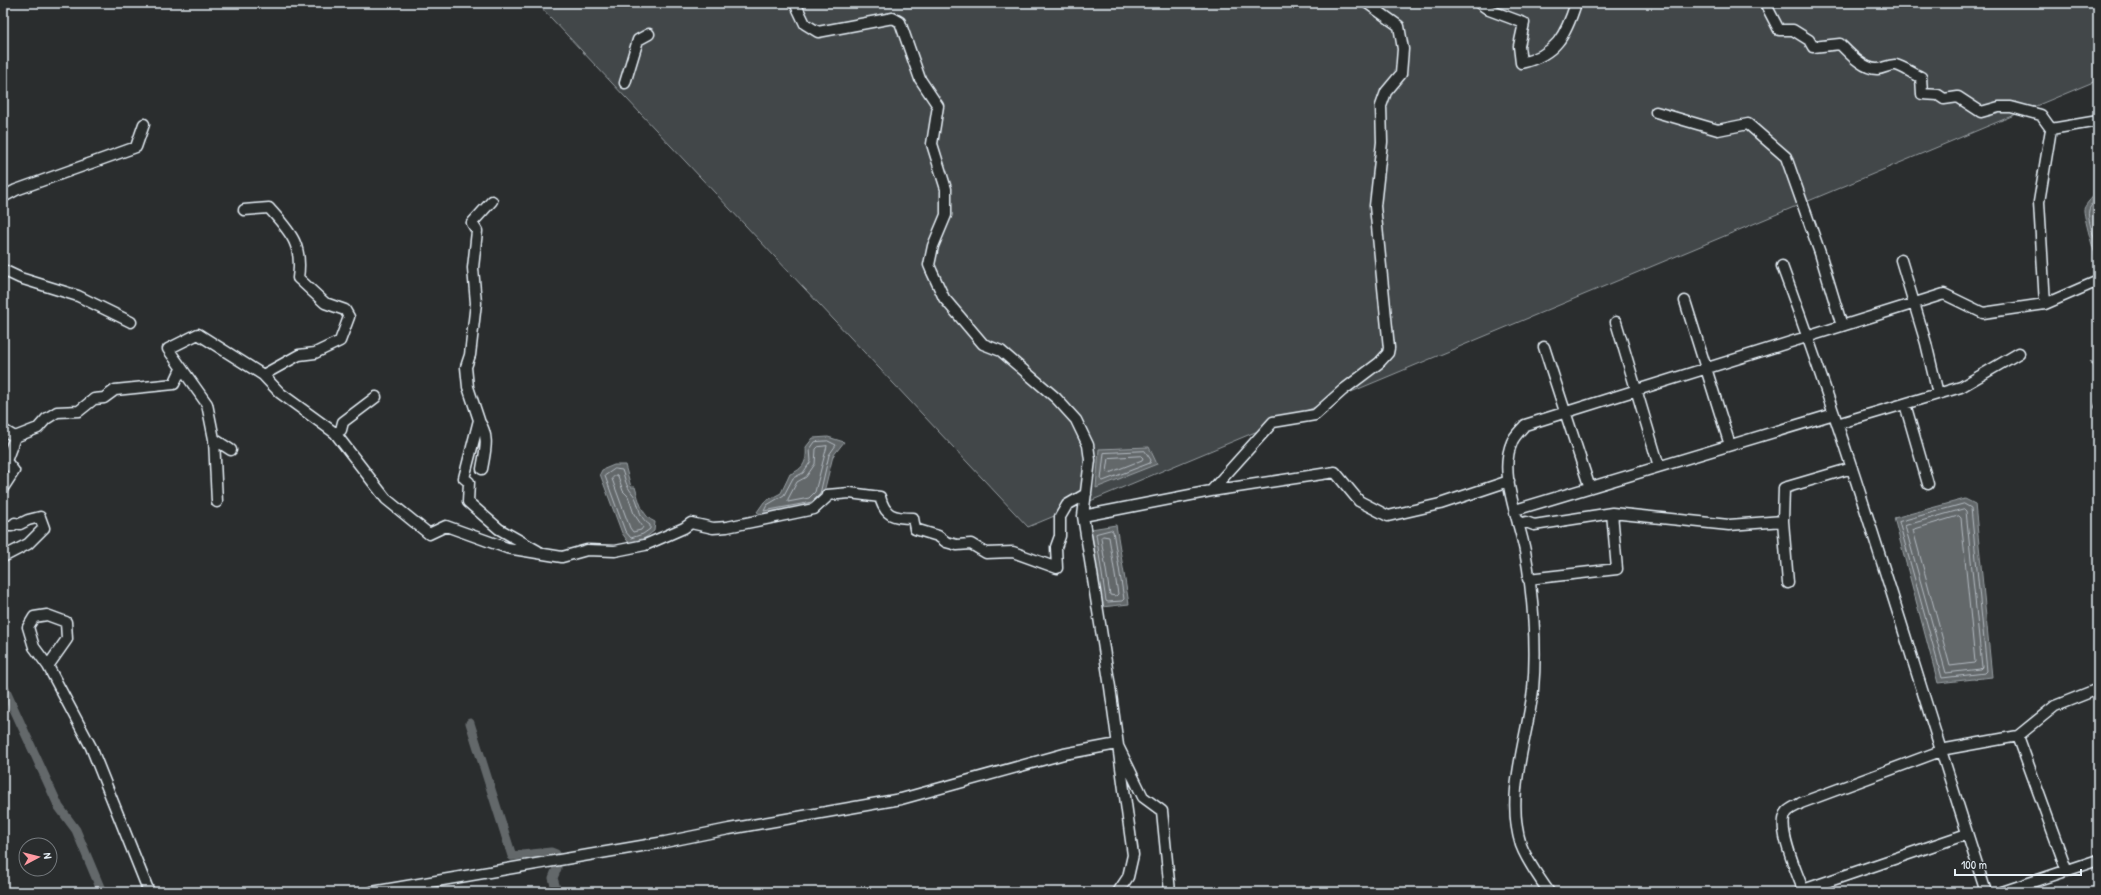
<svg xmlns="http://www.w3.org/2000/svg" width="2101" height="895" font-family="'Patrick Hand',sans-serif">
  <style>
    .green { fill: #424648; stroke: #959ca0 }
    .water { fill: #63686b; stroke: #989fa3 }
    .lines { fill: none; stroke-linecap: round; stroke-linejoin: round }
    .shore { stroke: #b3bac0; stroke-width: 1 }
    .stream { stroke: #989fa3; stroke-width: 2.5 }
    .canal { stroke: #63686b; stroke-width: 9 }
    .minor-casing { stroke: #e8f1f8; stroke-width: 13 }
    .minor { stroke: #2a2d2e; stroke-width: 10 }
  </style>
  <rect width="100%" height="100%" fill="#2a2d2e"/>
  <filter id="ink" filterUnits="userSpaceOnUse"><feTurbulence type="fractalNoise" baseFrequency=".025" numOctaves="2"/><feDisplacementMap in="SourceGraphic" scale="8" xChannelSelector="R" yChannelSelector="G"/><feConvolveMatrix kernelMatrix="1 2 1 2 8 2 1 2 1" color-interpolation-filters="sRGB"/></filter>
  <g filter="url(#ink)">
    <path class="green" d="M537 3H2098V80L1028 527Z"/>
    <path class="water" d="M2098 191V261C2095 258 2083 214 2084 209 2086 203 2094 196 2098 191Z
      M828 437 844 442 833 456 823 496 814 506 763 516 757 512 764 502 781 493 790 474C804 469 807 461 806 447L813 438Z
      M1149 447 1157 464 1096 488 1099 449Z
      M614 465H625L631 487H635C639 500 642 517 655 522L654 531 645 538 629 543 622 533 600 474 602 470Z
      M1965 499 1975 504 1992 677 1938 683 1894 518Z
      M1116 525 1129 604 1102 607 1091 529Z"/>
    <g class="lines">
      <path class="shore" d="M2098 197C2095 201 2090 206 2089 210 2086 218 2096 241 2098 251
        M828 441 836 445 829 455 820 494 812 502 764 511 767 505 784 495 793 478 803 473 811 461 810 449 815 442Z
        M827 446 815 492 809 498 788 502V499L797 482 806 477 815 464 816 449 818 447Z
        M1145 451 1151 460 1150 463 1103 481 1101 480 1104 453Z
        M1141 456 1143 458 1142 460 1109 473 1107 472 1109 458Z
        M615 469 622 470C626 481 625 484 632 493 641 503 636 516 650 525V529L643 534 631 538 625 531 605 476Z
        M616 475 618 476 623 491 628 496 634 514 643 527 641 530 633 532 630 528 612 479Z
        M1964 504 1971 508 1987 671 1985 673 1942 678 1899 522Z
        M1964 509 1966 511 1982 667 1980 669 1946 673 1905 526Z
        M1959 516 1961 518 1975 662 1974 663 1950 666 1913 530Z
        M1111 530 1113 531 1124 599 1122 601 1108 602 1106 601 1096 534Z
        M1103 536 1109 537 1118 594 1116 596 1110 595 1101 538Z"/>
      <path class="stream" d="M2091 362 2098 370
        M2098 400 2095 407 2098 411"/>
      <path class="canal" d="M3 685 59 807 76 830 102 892
        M470 723 512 856 551 852 556 854
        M557 892 553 878 557 868"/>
      <g class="minor-casing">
        <path id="minor" d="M795 3 805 24 818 32 893 18 900 22 920 79 938 106 932 144 946 189V215L933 246 929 265 932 272 944 298 983 344 1001 351 1056 398 1076 420 1088 445 1090 460 1083 516 1110 687 1133 855 1128 877 1118 892
          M1479 3 1489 10 1524 23 1519 46 1521 63C1556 55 1566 35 1576 3
          M1765 3 1779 30H1793L1809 40 1813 47 1840 44C1849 53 1864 70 1878 69 1883 69 1889 64 1896 65 1904 67 1913 74 1921 77L1922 94 1938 95 1944 99 1958 97 1981 112 1999 107H2011L2041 115 2051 129
          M625 83 638 40 649 34
          M1656 112 1718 130 1748 124 1786 157 1820 253 1842 326
          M3 197 16 190 136 147 144 124
          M492 201 472 223 477 231 473 268 476 303 470 355 466 367 468 387 479 420 464 478 469 482 468 502 499 529 538 551
          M244 210 269 208C290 232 303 244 298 278L325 303 345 310 349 317 340 341 315 353 299 355 263 375
          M1901 260 1926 343 1938 394
          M1782 266C1858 472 1918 683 1986 892
          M3 270 20 278 78 296 131 322
          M1685 301 1729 442
          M2045 304 2039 202 2051 129 2098 121
          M1616 322 1658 463
          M1544 347 1588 482
          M1905 404 1928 484
          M479 421C490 437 485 451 482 469
          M1837 424 1961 387 2019 353
          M5 431 15 437 38 428 46 419 57 412 79 411 94 399 104 398 115 390 174 384 181 369
          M335 433 341 430 343 422 376 397
          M214 439 217 502
          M231 450 214 439 207 404 168 349 198 334 263 375 280 393 335 433 386 499 429 534 446 526 507 548 562 557 587 550 615 551 645 545 684 528 691 523 713 528 727 527 814 509 826 498 827 495 850 493 880 497C885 516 893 518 913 518L915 529 938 536 946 542 957 545 971 544 986 553 1013 552 1057 568 1056 547 1060 536V517L1067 505 1086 494
          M3 488 14 471 6 461 15 437
          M1211 491 1273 422 1315 415 1343 390 1379 363 1388 353 1389 348 1375 206 1382 142 1381 106 1386 92 1401 74 1403 49 1399 26 1367 3
          M1515 510 1834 414
          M1612 513 1729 525 1783 521
          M1083 516 1211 491 1335 472 1359 501 1388 516 1440 504 1509 481
          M1518 524 1526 522 1534 525 1612 513 1617 569 1528 579
          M3 526H12L15 523 20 524 28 520 40 517 44 528 28 544 3 557
          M1788 583 1783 521 1784 488 1852 468
          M48 666 67 639 66 622 47 615 34 617 28 627 34 647 48 666 91 747 149 892
          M2018 736 2067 871
          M1803 890 1967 834
          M372 892 665 842 729 829 901 799 1064 754 1117 744 1143 797 1162 811 1170 892
          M1549 892C1539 878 1527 861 1521 845 1505 795 1527 740 1533 690 1537 646 1533 594 1525 551 1519 519 1498 473 1512 442 1514 436 1521 430 1525 425L1944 294 1983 313 2045 304 2098 281
          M1804 892C1798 875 1775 826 1787 812 1790 808 1797 806 1801 803L1946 749 2018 736 2055 706 2098 689
          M2002 892 2098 860"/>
      </g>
      <use href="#minor" class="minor"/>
    </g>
  </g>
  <rect width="2101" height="895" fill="none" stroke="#2a2d2e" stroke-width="16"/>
  <rect x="8" y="8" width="2085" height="879" fill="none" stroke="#e8f1f8" stroke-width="1.5" filter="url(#ink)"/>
  <g transform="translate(38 857) rotate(83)"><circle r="19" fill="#2a2d2e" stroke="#767b7f"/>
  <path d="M0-3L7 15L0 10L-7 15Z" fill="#ff9aa2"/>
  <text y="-6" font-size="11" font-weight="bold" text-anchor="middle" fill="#e8f1f8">N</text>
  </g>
  <path d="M1955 869v6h126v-6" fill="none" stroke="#e8f1f8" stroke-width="2"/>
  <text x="1961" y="869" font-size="12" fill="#e8f1f8" stroke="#2a2d2e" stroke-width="3" paint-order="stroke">100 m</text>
</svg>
